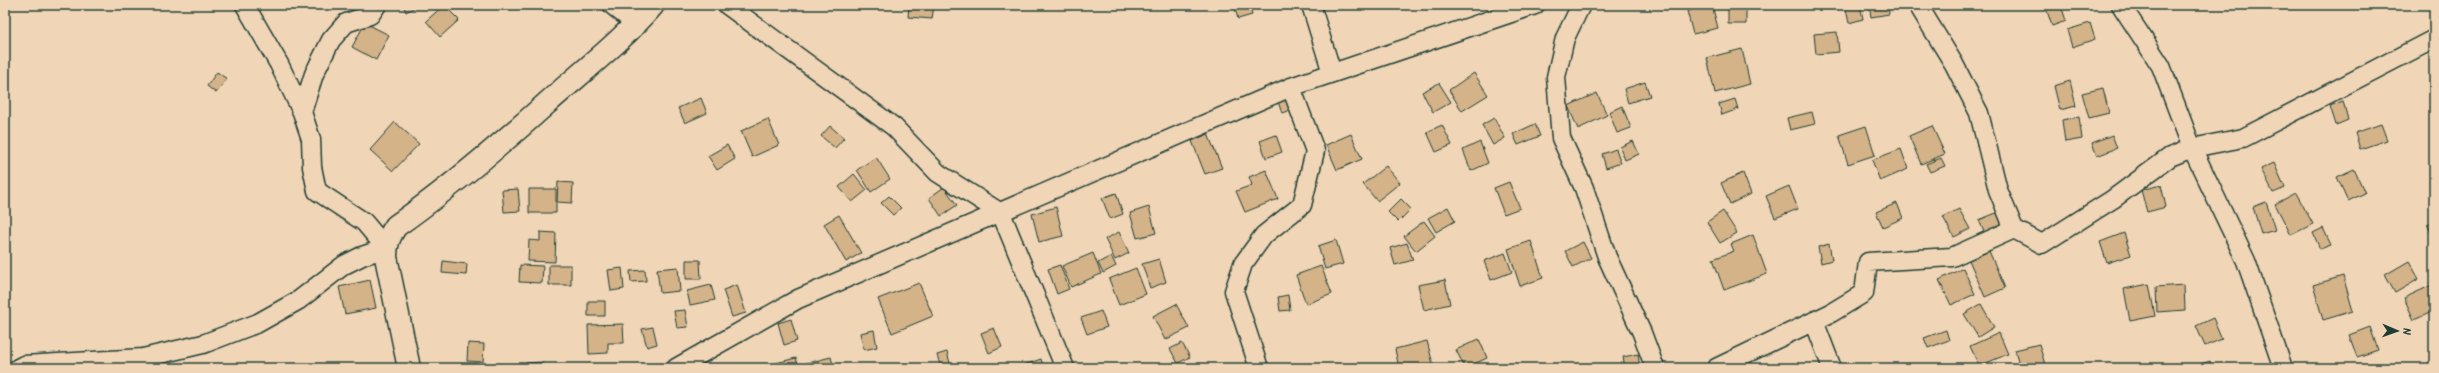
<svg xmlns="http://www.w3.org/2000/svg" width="2439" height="373" font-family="Kalam,sans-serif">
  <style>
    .building { fill: #d4b389; stroke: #1f3d34 }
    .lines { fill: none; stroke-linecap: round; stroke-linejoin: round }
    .street-casing { stroke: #1f3d34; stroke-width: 21 }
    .secondary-casing { stroke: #1f3d34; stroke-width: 25 }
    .street { stroke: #f0d6b7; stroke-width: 18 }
    .secondary { stroke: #f0d6b7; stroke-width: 22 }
  </style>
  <rect width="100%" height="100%" fill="#f0d6b7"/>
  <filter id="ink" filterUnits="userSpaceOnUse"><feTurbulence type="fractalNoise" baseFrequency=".025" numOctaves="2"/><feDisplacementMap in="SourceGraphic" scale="8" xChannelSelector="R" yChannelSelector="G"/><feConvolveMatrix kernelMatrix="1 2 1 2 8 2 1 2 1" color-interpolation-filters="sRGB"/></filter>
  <g filter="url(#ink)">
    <path class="building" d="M403 5H416L417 6 406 12Z
      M444 5 459 20 440 37 426 21Z
      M909 5H934L932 19 908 17Z
      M1234 5H1256V6L1250 7 1252 15 1238 19Z
      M1712 5 1718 28 1693 34 1687 11Z
      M1728 5H1746V24H1728Z
      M1845 5H1860L1863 19 1849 23Z
      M1869 5H1888L1889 14 1871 17Z
      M2045 5H2061L2066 21 2052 26Z
      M365 23 389 35 376 60 352 47Z
      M2090 23 2095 39 2072 47 2067 30Z
      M1837 32 1839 52 1816 54 1814 34Z
      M1742 49 1750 84 1715 93 1707 58Z
      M217 72 227 79 216 93 207 86Z
      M1474 73 1488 95 1462 111 1449 90Z
      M2070 81 2076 106 2060 110 2054 86Z
      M1645 82 1650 96 1628 103 1624 89Z
      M1439 83 1451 102 1433 112 1422 92Z
      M2103 88 2109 113 2089 118 2082 93Z
      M1597 93 1607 115 1578 129 1568 106Z
      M701 98 707 113 685 123 678 108Z
      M1288 99 1292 110 1282 113 1278 102Z
      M1735 99 1738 109 1722 115 1719 104Z
      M2343 101 2348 120 2336 125 2330 106Z
      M1622 106 1631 128 1617 133 1609 112Z
      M1812 112 1815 124 1790 130 1787 118Z
      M2079 117 2082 139 2065 142 2062 120Z
      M1494 118 1505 138 1493 145 1482 125Z
      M768 119 779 145 752 157 741 131Z
      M395 122 419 144 393 171 370 150Z
      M1535 124 1540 136 1518 145 1513 134Z
      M2381 124 2387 140 2360 149 2355 133Z
      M1442 125 1452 145 1436 152 1427 132Z
      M830 126 844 138 835 148 821 136Z
      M1866 126 1875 155 1848 164 1839 135Z
      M1932 126 1945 154 1921 164 1909 136Z
      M1208 134 1222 168 1205 174 1192 141Z
      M1351 134 1362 159 1337 170 1326 145Z
      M1276 135 1282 152 1266 158 1260 141Z
      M2112 135 2117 148 2097 156 2092 143Z
      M1633 141 1639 154 1625 160 1620 147Z
      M1480 142 1488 163 1471 171 1463 150Z
      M727 145 735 159 717 170 708 156Z
      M1616 149 1621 163 1606 168 1602 154Z
      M1901 149 1908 169 1880 181 1872 160Z
      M876 157 890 179 871 192 857 170Z
      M1941 158 1945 166 1930 172 1926 164Z
      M2274 163 2285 188 2273 193 2261 169Z
      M1386 166 1400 183 1377 201 1363 184Z
      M2354 169 2365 193 2348 201 2337 177Z
      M1266 170 1278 199 1245 212 1236 191 1252 185 1249 177Z
      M1743 173 1751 194 1730 204 1721 183Z
      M854 174 867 190 852 202 839 187Z
      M558 182 573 183 572 203 557 202Z
      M1509 182 1520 208 1504 214 1494 188Z
      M2161 185 2166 207 2147 212 2141 190Z
      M1789 186 1798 209 1775 218 1766 196Z
      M944 187 957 205 941 216 929 198Z
      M518 189 520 211 504 212 502 190Z
      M529 189H556V213H529Z
      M1116 193 1123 214 1110 219 1102 198Z
      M2296 193 2313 224 2291 235 2275 204Z
      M889 196 901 208 893 215 881 203Z
      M1401 199 1411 209 1398 222 1388 212Z
      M2266 202 2275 230 2261 234 2253 207Z
      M1897 203 1903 218 1883 227 1876 212Z
      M1056 207 1063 236 1039 242 1032 214Z
      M1149 207 1156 233 1137 238 1130 213Z
      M1448 207 1455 221 1436 232 1428 218Z
      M1959 209 1970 229 1954 237 1943 217Z
      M1723 211 1737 233 1720 243 1707 222Z
      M2001 211 2005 224 1984 232 1979 220Z
      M839 215 861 253 846 262 824 224Z
      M1424 221 1435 236 1416 251 1404 236Z
      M2434 221V238L2427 224Z
      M2323 228 2331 245 2320 249 2313 233Z
      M540 232 556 233 555 262 528 261 529 240 540 241Z
      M1119 232 1129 253 1115 260 1105 239Z
      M2124 233 2131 255 2107 263 2100 242Z
      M1753 235 1767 274 1724 290 1713 259 1734 251 1731 244Z
      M1336 240 1343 264 1325 269 1318 246Z
      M1531 241 1543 278 1520 286 1508 249Z
      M1583 242 1591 258 1573 267 1565 251Z
      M1407 243 1413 260 1395 265 1390 248Z
      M1829 244 1832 260 1821 263 1818 247Z
      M1989 251 2005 288 1985 297 1969 260Z
      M1093 253 1101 274 1071 287 1062 266Z
      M1505 253 1512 272 1491 280 1484 261Z
      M1111 256 1116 266 1103 273 1098 263Z
      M1159 259 1166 282 1150 288 1142 264Z
      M686 260H700L701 279H686Z
      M443 261 467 264 466 275 442 273Z
      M2409 261 2419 279 2395 293 2385 275Z
      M520 265 543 266 542 283 519 282Z
      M549 265H571V285H549Z
      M1060 265 1069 289 1057 294 1048 269Z
      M1321 266 1332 294 1306 304 1296 275Z
      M678 267 680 291 660 293 657 269Z
      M622 268 624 289 611 291 608 270Z
      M1136 268 1146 294 1119 305 1109 279Z
      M1963 268 1975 294 1951 305 1939 280Z
      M645 270 646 281 631 282 630 271Z
      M2343 276 2353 311 2323 320 2313 285Z
      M370 280 376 308 345 314 339 287Z
      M1445 280 1450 304 1424 310 1418 285Z
      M919 283 933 316 892 333 878 299Z
      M2149 284 2155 316 2130 321 2124 289Z
      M711 285 715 300 690 305 687 291Z
      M737 285 746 313 732 317 723 290Z
      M2184 285 2185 310 2157 312 2156 287Z
      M2432 285 2434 311 2414 320 2404 298Z
      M1288 295 1290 310 1280 311 1278 297Z
      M588 301H605V316H588Z
      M1176 304 1189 328 1165 340 1153 316Z
      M1981 304 1994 327 1978 337 1964 314Z
      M685 310 688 327 677 328 674 311Z
      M1101 311 1107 327 1087 334 1081 318Z
      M2213 318 2222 339 2205 346 2196 326Z
      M791 319 797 341 784 345 778 323Z
      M623 324 624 343H608V353L589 354 588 325Z
      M653 327 657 344 647 347 642 329Z
      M2370 327 2378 350 2357 357 2349 335Z
      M994 328 1002 347 989 353 981 333Z
      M874 330 877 347 864 350 860 333Z
      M1946 330 1949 340 1928 348 1924 338Z
      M1999 333 2008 354 1979 366 1970 346Z
      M1479 339 1487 358 1465 368 1456 350Z
      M1427 341 1434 368H1399L1395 349Z
      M468 343 484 344 483 362 467 361Z
      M1182 343 1190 357 1178 363 1170 349Z
      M2039 344 2046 368H2020L2015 350Z
      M947 352 951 367 941 368 937 355Z
      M1638 354 1640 368H1625L1623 357Z
      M831 357 834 368H804L803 364Z
      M796 358 799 368H773L772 364Z
      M1041 359 1044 368H1025L1024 365Z
      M2210 361 2212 368H2189Z
      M542 362V368H527L526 363Z"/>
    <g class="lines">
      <g class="street-casing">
        <path id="street" d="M245 5 279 64 302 112
          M612 5 636 24
          M727 5 894 127 938 173 1001 213 1065 368
          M1311 5 1332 73
          M1581 5 1565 38 1556 77 1561 138 1584 188 1607 257 1642 333 1655 368
          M1918 5 1954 64 1979 113 1998 190 2014 229 2042 244 2113 199 2170 157 2192 148 2243 138 2434 39
          M2121 5 2161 66 2192 148 2246 261 2283 368
          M1814 321 1832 368
          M18 368 24 365 143 358 203 344 258 323 299 300 344 265 362 256 386 248 364 222 317 191 312 167 311 139 302 112 314 74 331 40 346 23 370 15 377 5
          M676 368 798 299 1291 87 1535 5
          M1259 368 1234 291 1243 264 1264 235 1302 205 1315 151 1291 87
          M1716 368 1831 313 1864 293 1868 262 1952 257 2014 229"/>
      </g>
      <g class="secondary-casing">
        <path id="secondary" d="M409 368 386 257C386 244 389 236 396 226 450 188 498 147 546 104 583 71 621 42 653 5"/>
      </g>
      <use href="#street" class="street"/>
      <use href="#secondary" class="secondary"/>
    </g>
  </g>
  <rect width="2439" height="373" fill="none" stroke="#f0d6b7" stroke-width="20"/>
  <rect x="10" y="10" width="2419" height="353" fill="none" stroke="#1f3d34" stroke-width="1.5" filter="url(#ink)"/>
  <g transform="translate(2397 331) rotate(92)" stroke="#f0d6b7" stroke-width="3" paint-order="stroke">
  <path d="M0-3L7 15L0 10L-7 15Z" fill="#1f3d34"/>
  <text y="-6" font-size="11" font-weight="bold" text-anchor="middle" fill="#1f3d34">N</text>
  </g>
</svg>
